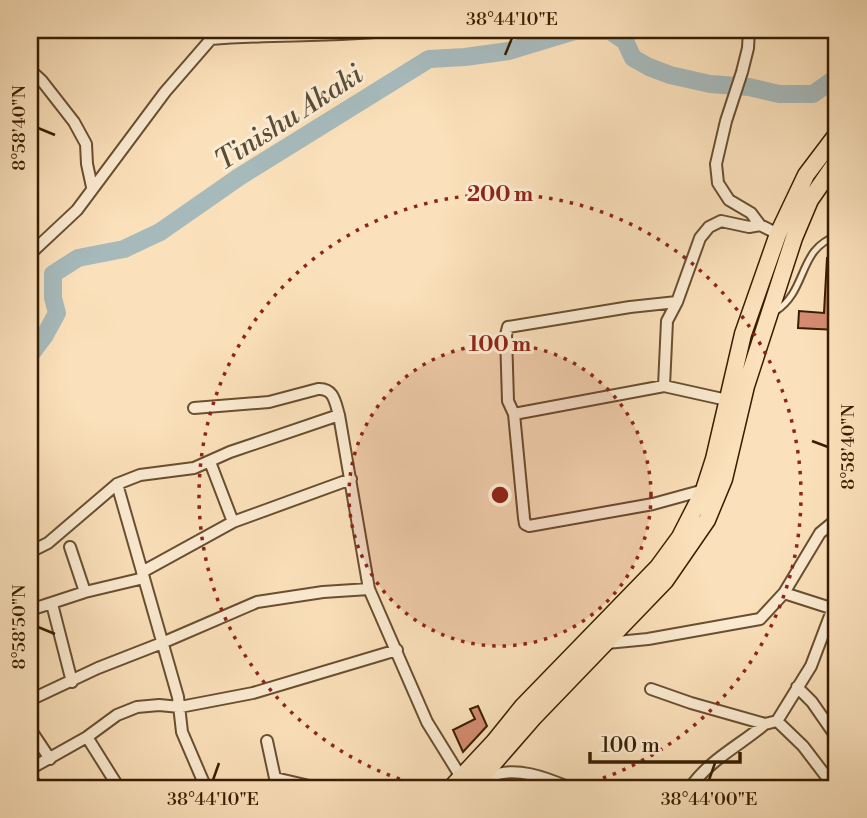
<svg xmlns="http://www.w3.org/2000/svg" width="867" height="818" font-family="'Libre Bodoni',serif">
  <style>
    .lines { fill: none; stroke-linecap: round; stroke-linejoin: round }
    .river { stroke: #a6babc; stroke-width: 18 }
    .building { fill: #d58c71; stroke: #381e01; stroke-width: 2 }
    .lane-casing { stroke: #694f30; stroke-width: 9 }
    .street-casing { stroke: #694f30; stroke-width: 14 }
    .primary-casing { stroke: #381e01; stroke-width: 19 }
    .lane { stroke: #fcecd3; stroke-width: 5 }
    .street { stroke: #fcecd3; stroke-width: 10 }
    .primary { stroke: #fbe1bb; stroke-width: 16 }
    .ticks { fill: none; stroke: #381e01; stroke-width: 2.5 }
    .ring { fill: none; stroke: #8f2418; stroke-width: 3.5; stroke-dasharray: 3.5 7 }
    .labels { text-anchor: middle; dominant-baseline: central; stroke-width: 6; stroke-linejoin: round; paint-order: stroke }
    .water-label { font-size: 28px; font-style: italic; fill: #594d39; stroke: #fcecd3 }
    .centre { fill: #8f2418; stroke: #fcecd3; stroke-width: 3.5 }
    .ring-label { font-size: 21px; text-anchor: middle; font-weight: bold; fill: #8f2418; stroke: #fcecd3; stroke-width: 6; stroke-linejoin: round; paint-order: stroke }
    .neatline { fill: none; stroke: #381e01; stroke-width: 2.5 }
    .ticks-label { font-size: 18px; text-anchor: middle; fill: #381e01 }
  </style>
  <rect width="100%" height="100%" fill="#fbe1bb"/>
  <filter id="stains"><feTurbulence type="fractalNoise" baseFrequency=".00286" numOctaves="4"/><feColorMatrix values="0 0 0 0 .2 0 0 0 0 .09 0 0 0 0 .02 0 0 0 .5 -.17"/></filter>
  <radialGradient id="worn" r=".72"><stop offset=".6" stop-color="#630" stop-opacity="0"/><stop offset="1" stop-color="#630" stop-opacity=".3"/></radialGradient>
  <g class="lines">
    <path class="river" d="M30 355 45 335 57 313 53 298V274L78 258 124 249 160 232 239 177 429 59 465 57 509 51 575 31H610L625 41 633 58 649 67 670 75 710 84 749 87 779 94H813L837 77"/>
  </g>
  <path class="building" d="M827 258H837V330L798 328 799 311 824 313Z
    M478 706 487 726 463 752 453 730 475 719 470 709Z"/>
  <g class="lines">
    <g class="lane-casing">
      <path id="lane" d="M776 311C808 290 798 248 837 236"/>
    </g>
    <g class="street-casing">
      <path id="street" d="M749 30 748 48 742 72 726 121 716 164 718 183 729 200 751 213 760 225 778 234
        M211 39C274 34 335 37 398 30
        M30 70 42 81 74 122 86 144 87 164 92 187
        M30 254 77 210 165 92 211 39 214 30
        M677 302 630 307 508 327 506 335 508 401 514 414 524 518 525 524 529 526 653 504 704 490
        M664 386 667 321 677 302 700 238 709 227 721 221 749 227 760 225
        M194 408 269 402 318 389C334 388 335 402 339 415L369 589 427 722 461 777
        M514 414 664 386 727 400
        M210 462 233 522
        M117 484 178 697 182 732 206 788
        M70 547 85 592
        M30 552 48 543 117 484 140 475 194 468 230 452 339 415
        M142 572 233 522 351 479
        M784 593 837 610
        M52 604 72 682
        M30 610 85 592 144 578
        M604 640 607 643 648 639 760 619 784 593 820 533 837 519
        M797 687 812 702 837 738
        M651 689 691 703 765 724 777 721 811 666 833 608
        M30 700 98 668 162 643 257 602 323 592 369 589
        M777 721 803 746 835 788
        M30 729 50 759
        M267 741 275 778 318 788
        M30 769 87 737
        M486 773 490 777C514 765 547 778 570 788
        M30 775 37 788
        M119 788 87 737 117 715 137 707 159 705 180 707 253 693 397 650
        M690 788C709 760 739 746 765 724"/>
    </g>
    <g class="primary-casing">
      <path id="primary" d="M451 788 494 742 523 706 658 567 680 537 704 490 714 459 743 334 778 234 806 175 837 134
        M472 788 533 718 665 581 707 520 724 479 746 386 794 238 810 200 837 161"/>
    </g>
    <use href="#lane" class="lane"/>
    <use href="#street" class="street"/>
    <use href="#primary" class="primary"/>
  </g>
  <path class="ticks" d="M505 55 512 38M38 128 55 135M812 441 828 447M38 627 55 634M213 780 219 763M709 780 715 763"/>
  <circle cx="500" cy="495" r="151" fill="#8f2418" fill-opacity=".12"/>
  <g class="ring">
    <circle cx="500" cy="495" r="151"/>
    <path d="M430 788A301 301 0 1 1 570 788"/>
  </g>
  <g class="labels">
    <g class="water-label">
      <text transform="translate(289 118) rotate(-33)">Tinishu Akaki</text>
    </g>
  </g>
  <circle cx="500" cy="495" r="10" class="centre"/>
  <g class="ring-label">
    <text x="500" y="201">200 m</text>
    <text x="500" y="351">100 m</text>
  </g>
  <rect width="867" height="818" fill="none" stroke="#fbe1bb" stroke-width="77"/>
  <path d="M590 752v10h150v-10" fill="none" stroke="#381e01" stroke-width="3.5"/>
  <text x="601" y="752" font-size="21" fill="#381e01" stroke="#fcecd3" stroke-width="5" paint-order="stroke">100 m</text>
  <rect x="38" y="38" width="790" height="742" class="neatline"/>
  <g class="ticks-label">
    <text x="512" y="25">38°44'10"E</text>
    <text transform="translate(19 128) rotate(-90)" y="6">8°58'40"N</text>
    <text transform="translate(848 447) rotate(-90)" y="6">8°58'40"N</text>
    <text transform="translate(19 627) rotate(-90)" y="6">8°58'50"N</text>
    <text x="213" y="805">38°44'10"E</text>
    <text x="709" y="805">38°44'00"E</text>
  </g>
  <rect width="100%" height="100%" filter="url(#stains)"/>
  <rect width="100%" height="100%" fill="url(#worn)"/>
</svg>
